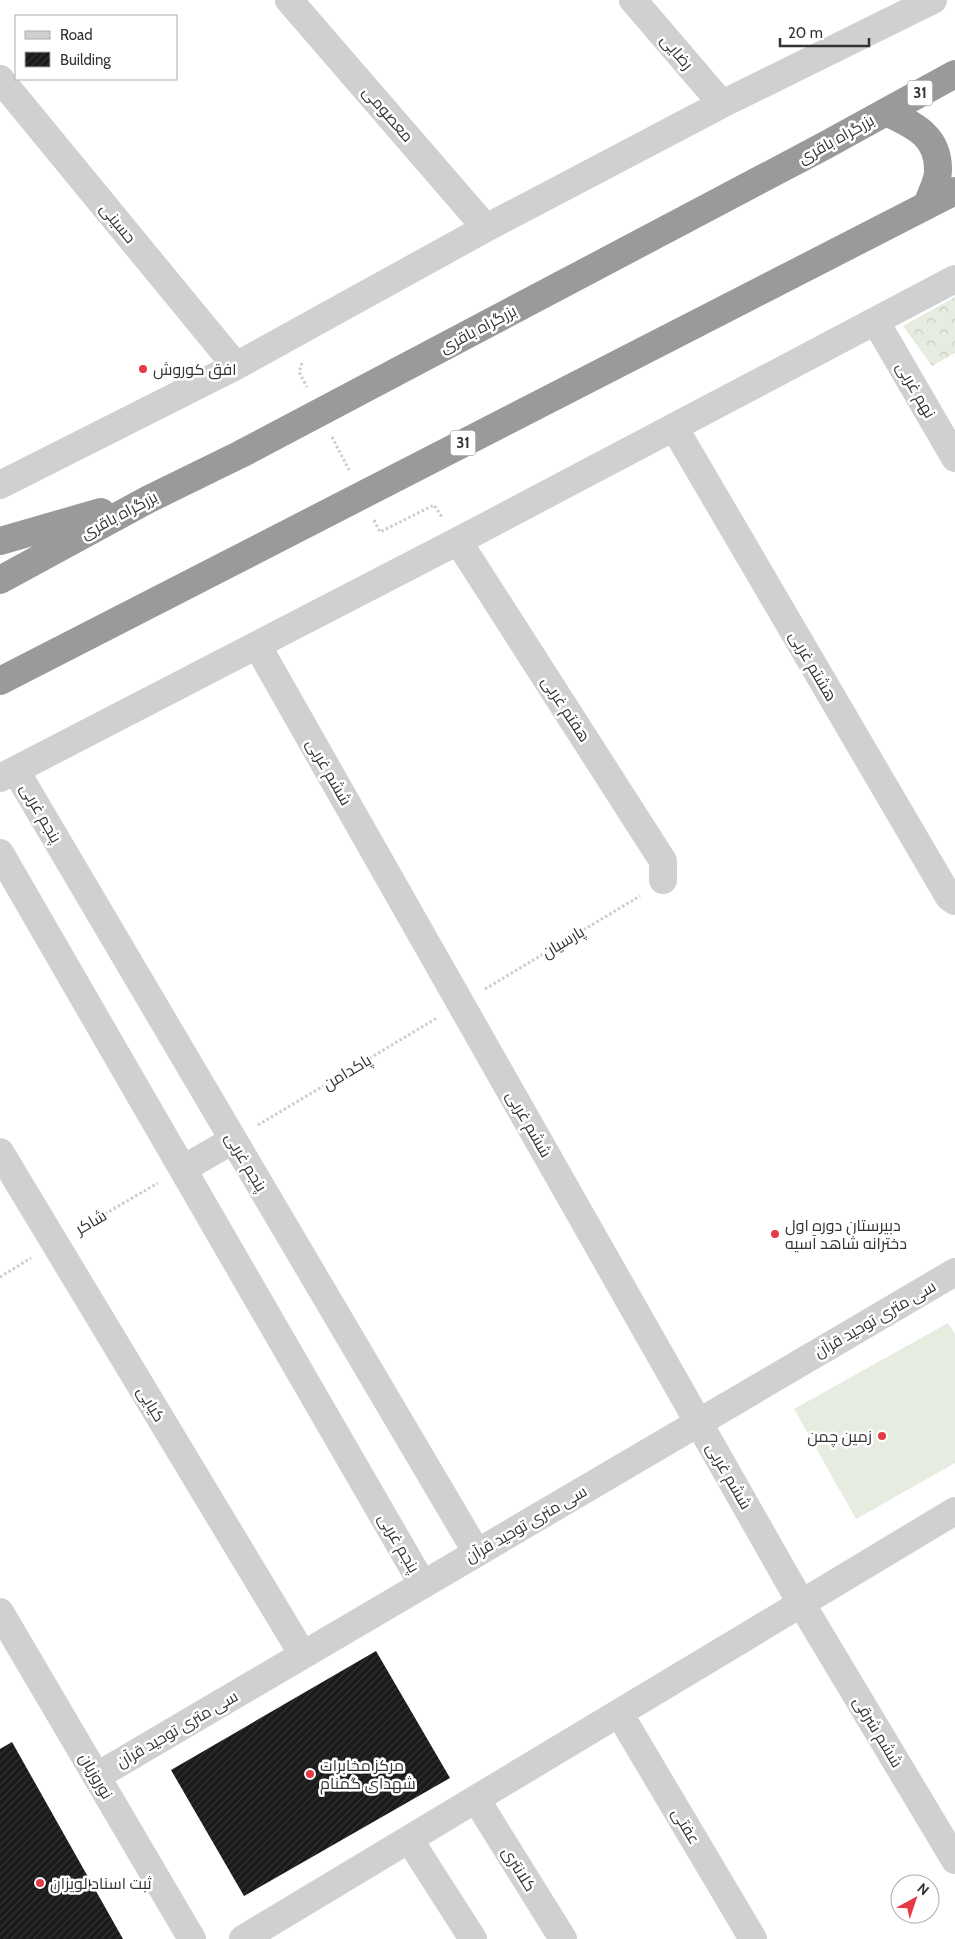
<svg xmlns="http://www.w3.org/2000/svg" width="955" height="1939" font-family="Cabin,Cairo,sans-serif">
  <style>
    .park { fill: url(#park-crowns) }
    .garden { fill: #e6ecdf }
    .building { fill: url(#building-hatch) }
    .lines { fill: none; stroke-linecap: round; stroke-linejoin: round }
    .path { stroke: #cdcdcd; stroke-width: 3; stroke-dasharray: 2.5 2.5; stroke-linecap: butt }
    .street { stroke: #d0d0d0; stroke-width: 28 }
    .highway { stroke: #9a9a9a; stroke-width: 28 }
    .poi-dot { fill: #e63946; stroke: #fff; stroke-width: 2 }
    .labels { text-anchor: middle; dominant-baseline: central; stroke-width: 5; stroke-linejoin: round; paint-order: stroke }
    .shield { fill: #fff; stroke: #707070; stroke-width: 1 }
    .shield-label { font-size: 15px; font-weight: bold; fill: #333 }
    .street-label { font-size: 16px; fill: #333; stroke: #fff }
    .poi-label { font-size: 16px; fill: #333; stroke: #fff; text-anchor: start }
  </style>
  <defs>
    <pattern id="park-crowns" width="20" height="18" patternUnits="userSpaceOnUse" patternTransform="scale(1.25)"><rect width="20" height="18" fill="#e6ecdf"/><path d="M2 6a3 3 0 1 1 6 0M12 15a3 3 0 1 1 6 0" fill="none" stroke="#c6cbc0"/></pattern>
    <pattern id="building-hatch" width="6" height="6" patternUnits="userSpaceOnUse" patternTransform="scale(1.25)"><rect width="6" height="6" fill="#1a1a1a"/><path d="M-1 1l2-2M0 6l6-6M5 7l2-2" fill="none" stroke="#333"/></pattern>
  </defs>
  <rect width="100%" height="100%" fill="#fff"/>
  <path class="park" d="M955 297V353L932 366 903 326Z"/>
  <path class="garden" d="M948 1323 955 1334V1463L856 1519 794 1409Z"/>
  <path class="building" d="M376 1651 450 1778 244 1896 171 1770Z
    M12 1742 123 1939H0V1749Z"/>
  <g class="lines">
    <path class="path" d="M302 363 299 372 307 387
      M332 437 349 470
      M374 520 380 532 434 505 442 517
      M485 989 640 896
      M258 1125 437 1018
      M79 1229 158 1183
      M0 1277 31 1258"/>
    <path class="street" d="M289 0 486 228
      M633 0 722 104
      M0 79 236 366
      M876 322 955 458
      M674 427 949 897 955 901
      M0 485 236 366 486 228 722 104 933 0
      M458 541 663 861V880
      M257 645 801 1603 955 1860
      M16 771 477 1553
      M0 778 458 541 955 279
      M0 853 423 1585
      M0 1152 303 1655
      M183 1169 233 1140
      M0 1612 192 1939
      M619 1713 753 1939
      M97 1776 955 1272
      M476 1799 563 1939
      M409 1839 473 1939
      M243 1939 955 1511"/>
    <path class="highway" d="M886 112C913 125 939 135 938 171 938 182 930 195 927 205
      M0 541 101 512
      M0 580 149 499 241 454 824 146 955 74
      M0 681 955 191"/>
  </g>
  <g class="poi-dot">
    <circle cx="143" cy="369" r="5"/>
    <circle cx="775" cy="1234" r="5"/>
    <circle cx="882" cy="1436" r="5"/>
    <circle cx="310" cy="1774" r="5"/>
    <circle cx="40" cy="1883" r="5"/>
  </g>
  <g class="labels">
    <g class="shield">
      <rect x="907.5" y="80.5" width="25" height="25" rx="4"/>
      <rect x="450.5" y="430.5" width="25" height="25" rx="4"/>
    </g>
    <g class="shield-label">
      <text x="920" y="93">31</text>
      <text x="463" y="443">31</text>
    </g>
    <g class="street-label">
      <text transform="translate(677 52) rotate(50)">رضایی</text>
      <text transform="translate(388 114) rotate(49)">معصومی</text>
      <text transform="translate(836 139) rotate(-29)">بزرگراه باقری</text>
      <text transform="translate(118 223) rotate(51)">حسینی</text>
      <text transform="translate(478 329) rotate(-28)">بزرگراه باقری</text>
      <text transform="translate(916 390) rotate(60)">نهم غربی</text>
      <text transform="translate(119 515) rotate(-28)">بزرگراه باقری</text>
      <text transform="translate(813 666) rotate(60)">هشتم غربی</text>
      <text transform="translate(566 709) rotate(57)">هفتم غربی</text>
      <text transform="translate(329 772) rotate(60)">ششم غربی</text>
      <text transform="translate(41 813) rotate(60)">پنجم غربی</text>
      <text transform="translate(563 942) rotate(-31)">پارسیان</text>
      <text transform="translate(347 1072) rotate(-31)">پاکدامن</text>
      <text transform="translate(529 1124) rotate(60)">ششم غربی</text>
      <text transform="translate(246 1162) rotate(59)">پنجم غربی</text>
      <text transform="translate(91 1222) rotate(-30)">شاکر</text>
      <text transform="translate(875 1319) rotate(-30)">سی متری توحید قرآن</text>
      <text transform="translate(151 1404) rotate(59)">کیایی</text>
      <text transform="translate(729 1476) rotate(60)">ششم غربی</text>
      <text transform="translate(526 1524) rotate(-30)">سی متری توحید قرآن</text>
      <text transform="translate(399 1543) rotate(60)">پنجم غربی</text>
      <text transform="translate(177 1729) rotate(-30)">سی متری توحید قرآن</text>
      <text transform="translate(878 1732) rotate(59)">ششم شرقی</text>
      <text transform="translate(96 1776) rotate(60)">نوروزیان</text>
      <text transform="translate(686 1826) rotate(59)">عفتی</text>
      <text transform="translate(519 1869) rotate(58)">کلانتری</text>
    </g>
    <g class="poi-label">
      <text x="153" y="369">افق کوروش</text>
      <text x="785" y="1225">دبیرستان دوره اول<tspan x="785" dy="18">دخترانه شاهد آسیه</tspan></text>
      <text x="872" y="1436" text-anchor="end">زمین چمن</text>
      <text x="320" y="1765">مرکز مخابرات<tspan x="320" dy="18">شهدای گمنام</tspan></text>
      <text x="50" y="1883">ثبت اسناد لویزان</text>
    </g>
  </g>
  <rect x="15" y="15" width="162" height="65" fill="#ffffff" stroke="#adadad"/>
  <rect x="25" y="31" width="25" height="8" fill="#d0d0d0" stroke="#adadad"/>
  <text x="60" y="40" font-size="15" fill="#333333">Road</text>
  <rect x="25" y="52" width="25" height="15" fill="url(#building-hatch)" stroke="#adadad"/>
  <text x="60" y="65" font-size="15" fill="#333333">Building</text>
  <g transform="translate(915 1899) rotate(40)"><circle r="24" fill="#ffffff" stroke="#adadad"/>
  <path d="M0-4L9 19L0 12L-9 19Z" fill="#e63946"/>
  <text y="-8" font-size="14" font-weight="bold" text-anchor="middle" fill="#333333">N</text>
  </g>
  <path d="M780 38v8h89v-8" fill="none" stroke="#333333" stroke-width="2.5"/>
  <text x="788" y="38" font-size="15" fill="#333333" stroke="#ffffff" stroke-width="4" paint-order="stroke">20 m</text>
</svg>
